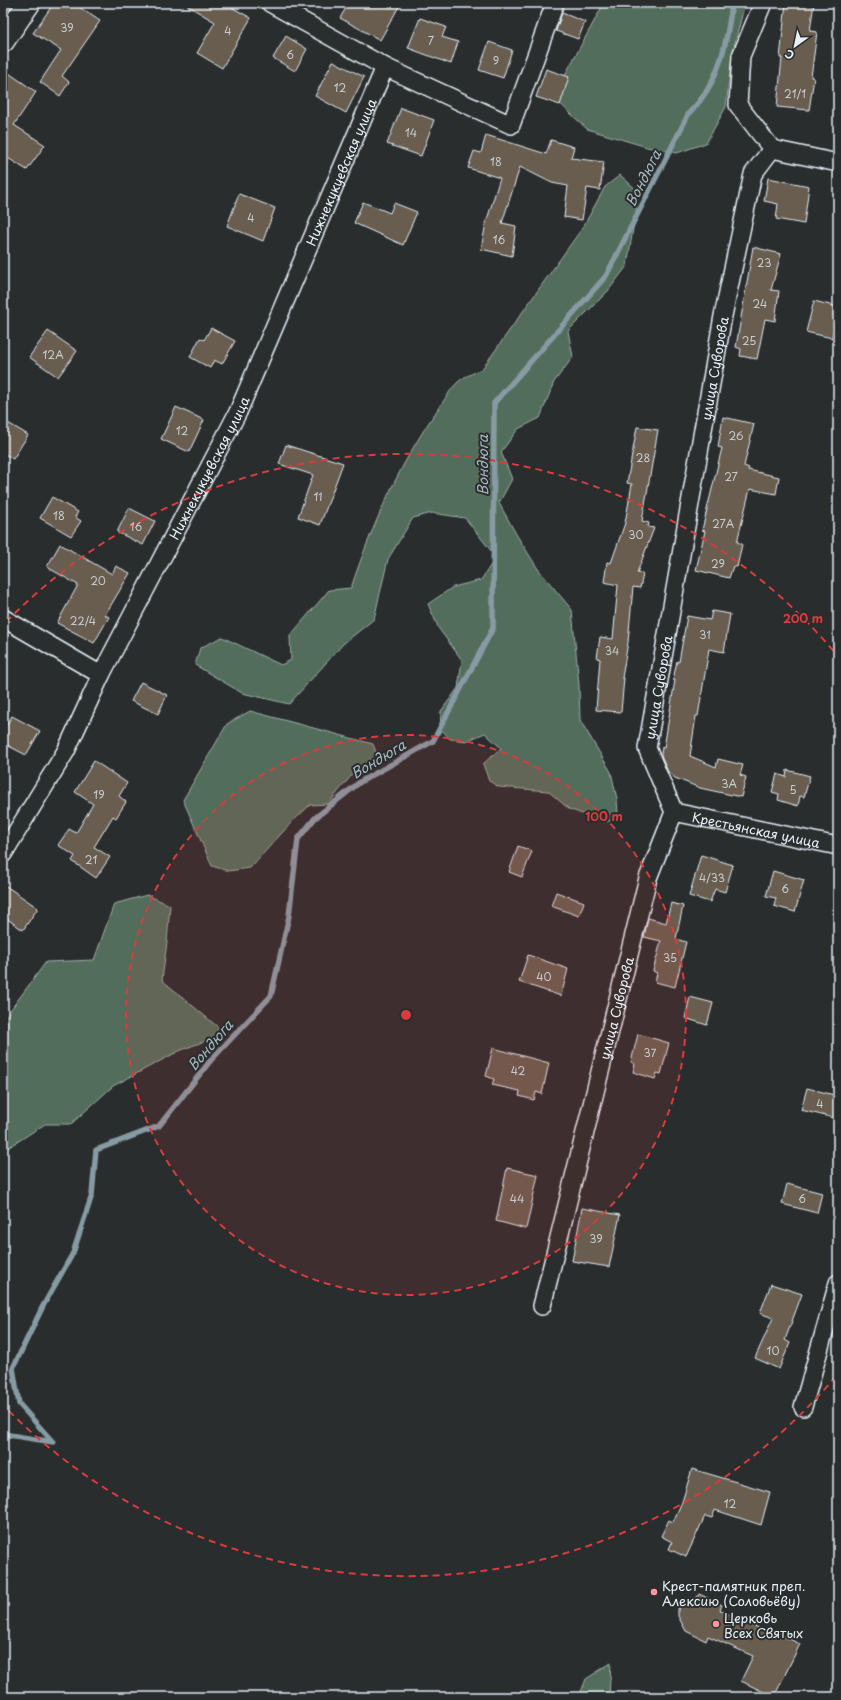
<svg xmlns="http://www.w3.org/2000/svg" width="841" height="1700" font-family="'Playpen Sans',sans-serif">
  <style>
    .green { fill: #536d5b; stroke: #9eafaa }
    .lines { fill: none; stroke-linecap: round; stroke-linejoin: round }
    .stream { stroke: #879ba4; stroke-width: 5.5 }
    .building { fill: #675d4f; stroke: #e8f1f8 }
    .street-casing { stroke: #e8f1f8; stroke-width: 20 }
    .secondary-casing { stroke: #e8f1f8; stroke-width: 25 }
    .street { stroke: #2a2d2e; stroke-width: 17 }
    .secondary { stroke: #2a2d2e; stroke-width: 22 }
    .ring { fill: none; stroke: #d83c3d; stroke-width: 2; stroke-dasharray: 7 5 }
    .poi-dot { fill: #ff9aa2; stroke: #2a2d2e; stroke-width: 1.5 }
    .labels { text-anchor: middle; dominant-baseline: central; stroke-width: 4; stroke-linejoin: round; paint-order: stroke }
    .number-label { font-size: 11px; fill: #c8ccce }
    .street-label { font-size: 13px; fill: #e8f1f8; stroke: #2a2d2e }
    .poi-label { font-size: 13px; fill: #e8f1f8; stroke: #2a2d2e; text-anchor: start }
    .water-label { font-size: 14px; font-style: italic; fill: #a8b8c0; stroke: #2a2d2e }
    .centre { fill: #d83c3d; stroke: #2a2d2e; stroke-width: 2 }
    .ring-label { font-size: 12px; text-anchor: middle; font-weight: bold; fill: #d83c3d; stroke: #2a2d2e; stroke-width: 4; stroke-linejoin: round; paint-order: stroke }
  </style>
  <rect width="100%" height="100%" fill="#2a2d2e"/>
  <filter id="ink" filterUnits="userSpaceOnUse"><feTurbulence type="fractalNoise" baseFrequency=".025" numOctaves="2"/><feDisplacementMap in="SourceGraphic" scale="8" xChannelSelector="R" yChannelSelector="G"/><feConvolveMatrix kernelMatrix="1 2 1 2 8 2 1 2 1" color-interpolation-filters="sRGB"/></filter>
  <g filter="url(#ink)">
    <path class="green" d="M604 3H745L732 55 726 107 706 143 677 153 647 147 587 129 553 97Z
      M620 175 639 192 627 266 608 291 568 331 573 357 554 382 540 418 518 429 501 452 512 479 499 503 516 534 538 569 572 610 579 685 580 720 611 772 617 799 618 815 610 821 603 822 569 809 548 791 499 787 489 781 483 764 501 748 485 733 466 741 450 739 440 728 441 711 458 688 462 660 439 629 428 604 453 587 481 580 496 557 465 518 432 513 413 518 388 559 374 619 343 644 289 704 242 693 195 665 200 648 222 637 281 665 291 660 290 636 329 590 351 588C372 525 400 463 438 409 445 400 450 389 458 382 464 376 475 373 482 369L583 227 605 187Z
      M250 711 373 744 380 763 351 776 328 804 310 805 291 823 250 868 228 871 212 866 183 800 227 724Z
      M147 895 170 905 167 942 162 980 225 1033 179 1051 113 1086 71 1124H45L3 1151V1020L46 962 94 960 114 904Z
      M611 1663 609 1697H579L586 1679Z"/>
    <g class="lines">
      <path class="stream" d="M3 1434 53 1442 19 1404 13 1368 43 1306 73 1253 92 1195 96 1150 159 1126 211 1060 271 996 289 916 298 839 315 818 360 782 433 741 493 628 494 403 606 276 689 113C719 84 727 43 732 3"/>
    </g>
    <path class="building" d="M54 3H73L100 21 62 76 69 82 60 96 40 82 61 50 33 33Z
      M183 3H224L251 18 222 68 197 53 215 22Z
      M349 3H401L380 40 340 18Z
      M786 3H814L810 31 817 32 811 77 814 78 809 110 777 107 782 58H780Z
      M562 13 585 22 578 39 556 31Z
      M420 18 446 27 442 37 458 42 451 64 408 48Z
      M286 36 307 49 295 71 273 58Z
      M489 42 512 50 503 78 479 70Z
      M333 61 364 77 346 113 315 96Z
      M3 69 36 92 14 125 45 145 27 170 3 155Z
      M546 69 569 77 560 105 536 97Z
      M401 108 434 120 421 156 387 144Z
      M486 135 546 154 551 140 574 147 571 158 604 162 600 190 587 188 582 220 564 217 568 186 552 183 520 167 502 223 516 226 512 256 481 249 486 223 500 178 468 168 474 151 481 153Z
      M768 178 809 186 804 224 776 219 778 204 764 201Z
      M239 194 275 208 263 241 227 226Z
      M363 202 390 213 394 203 417 212 403 245 354 223Z
      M753 247 781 254 771 290 779 291 775 321 765 319 757 359 740 356 741 349 736 347Z
      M814 301 838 307 832 338 806 332Z
      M211 328 235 341 222 364 214 360 210 368 190 357 200 338 204 340Z
      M48 331 77 351 58 377 29 357Z
      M176 407 204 420 189 452 161 439Z
      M723 417 754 424 744 466 749 468 748 470 779 477 776 494 750 489 737 542 742 544 737 567 733 566 729 578 696 570 705 531 702 530 722 448 718 447Z
      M3 420 28 435 13 459 3 453Z
      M637 427 658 430 642 521 649 523 648 527 654 528 637 573 643 574 640 588 633 587 628 642 622 678H624L621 712 596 710 600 659 597 658 600 637 613 639 618 585 604 582 607 562 611 563 625 523 632 484 627 483Z
      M286 445 343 463 320 525 298 517 313 475 279 464Z
      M52 497 78 512 75 517 81 521 71 536 40 518Z
      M129 508 155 521 143 545 117 532Z
      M60 544 112 574 116 566 130 573 105 615 109 617 94 643 57 623 78 585 47 567Z
      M712 611 730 614 724 652 709 649 698 716H696L690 756 716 767 718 759 743 765 740 775 746 777 741 797 700 788 675 778 668 772 661 755 662 747 664 748 675 680H673L677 661 679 662 687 616 710 620Z
      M141 682 167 695 158 714 131 701Z
      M12 716 40 731 26 755 3 743V731Z
      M94 761 127 783 119 796 126 802 116 818 113 816 94 847 110 857 96 878 72 861 75 856 58 845 69 829 76 833 93 804 75 792Z
      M787 770 810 776 804 797 800 796 798 806 778 800 779 794 772 792 777 774 786 777Z
      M518 846 532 851 522 877 509 872Z
      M701 855 733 865 725 892 715 889 710 902 689 896Z
      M773 871 804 880 795 912 774 906 776 898 766 896Z
      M3 884 38 908 23 930 3 916Z
      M556 892 584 902 579 916 551 906Z
      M671 903 683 906 676 939 686 942 675 987 655 982 657 973 653 971 661 941 644 937 648 918 666 923Z
      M528 955 568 969 561 996 519 982Z
      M690 997 713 1003 707 1025 685 1018Z
      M638 1034 669 1043 661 1074 657 1073 655 1079 633 1072 635 1064 631 1062Z
      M493 1048 549 1063 542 1094 536 1092 534 1100 519 1096 520 1091 492 1085 494 1079 486 1076Z
      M807 1088 838 1096V1119L801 1110Z
      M507 1168 538 1175 526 1229 496 1221Z
      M787 1184 822 1193 817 1213 782 1204Z
      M582 1208 620 1215 609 1267 572 1261Z
      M771 1284 802 1294 785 1340 790 1343 779 1369 755 1358 773 1318 760 1313Z
      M692 1469 770 1492 761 1525 715 1510 712 1518 705 1516 686 1557 669 1549 672 1542 661 1536 669 1520 673 1522 682 1502Z
      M699 1594 722 1605 720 1610 765 1631 767 1628 800 1644 774 1697 741 1681 753 1656 708 1636 706 1641 686 1631 678 1616V1609L682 1603 687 1600 697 1598Z"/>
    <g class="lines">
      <g class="street-casing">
        <g id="street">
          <path d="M270 3 385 67 511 125 555 3"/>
          <path d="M763 3 741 56 738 105 772 149"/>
          <path d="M3 618 101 675"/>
          <path id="s1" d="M674 812 838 846"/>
          <path id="s2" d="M3 854 66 751 101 675 238 412 385 67"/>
          <path id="s3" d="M542 1306 648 878 674 812 647 748 723 316 753 174 772 149 838 163"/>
          <path d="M803 1407 838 1283"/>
        </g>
      </g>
      <g class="secondary-casing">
        <path id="secondary" d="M3 41 29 3"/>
      </g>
      <use href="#street" class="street"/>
      <use href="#secondary" class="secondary"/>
    </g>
  </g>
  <circle cx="406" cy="1015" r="280" fill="#d83c3d" fill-opacity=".12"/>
  <g class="ring">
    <circle cx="406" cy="1015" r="280"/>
    <path d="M836 1376A561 561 0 0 1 6 1408M6 622A561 561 0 0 1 836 654"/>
  </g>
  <g class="poi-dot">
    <circle cx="654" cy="1592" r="4"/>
    <circle cx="716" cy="1624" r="4"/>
  </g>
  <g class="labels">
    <g class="number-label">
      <text x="67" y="27">39</text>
      <text x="228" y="30">4</text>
      <text x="431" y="40">7</text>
      <text x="290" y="54">6</text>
      <text x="496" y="60">9</text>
      <text x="340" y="87">12</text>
      <text x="795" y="93">21/1</text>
      <text x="411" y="132">14</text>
      <text x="496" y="161">18</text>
      <text x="251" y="217">4</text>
      <text x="499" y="239">16</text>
      <text x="764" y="262">23</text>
      <text x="760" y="303">24</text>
      <text x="749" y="340">25</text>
      <text x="53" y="354">12А</text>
      <text x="182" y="430">12</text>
      <text x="736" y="435">26</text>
      <text x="643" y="457">28</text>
      <text x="731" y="476">27</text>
      <text x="318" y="496">11</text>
      <text x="59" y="515">18</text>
      <text x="723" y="523">27А</text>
      <text x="136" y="526">16</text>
      <text x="636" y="534">30</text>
      <text x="718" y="563">29</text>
      <text x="98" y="580">20</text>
      <text x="83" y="620">22/4</text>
      <text x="705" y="634">31</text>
      <text x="612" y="650">34</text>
      <text x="729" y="783">3А</text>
      <text x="793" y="789">5</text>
      <text x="99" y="794">19</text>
      <text x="91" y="859">21</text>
      <text x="712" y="877">4/33</text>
      <text x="785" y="888">6</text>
      <text x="670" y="957">35</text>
      <text x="544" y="976">40</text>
      <text x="650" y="1052">37</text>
      <text x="518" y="1070">42</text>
      <text x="820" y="1103">4</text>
      <text x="517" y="1198">44</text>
      <text x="802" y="1198">6</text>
      <text x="596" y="1238">39</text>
      <text x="773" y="1350">10</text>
      <text x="730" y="1503">12</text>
    </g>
    <g class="street-label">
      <text stroke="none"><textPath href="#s2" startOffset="762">Нижнекукуевская улица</textPath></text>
      <text stroke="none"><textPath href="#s3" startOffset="967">улица Суворова</textPath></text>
      <text stroke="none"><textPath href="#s2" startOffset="438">Нижнекукуевская улица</textPath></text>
      <text stroke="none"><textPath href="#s3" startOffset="643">улица Суворова</textPath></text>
      <text stroke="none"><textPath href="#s1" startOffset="84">Крестьянская улица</textPath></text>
      <text stroke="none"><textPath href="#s3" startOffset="307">улица Суворова</textPath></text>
    </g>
    <g class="poi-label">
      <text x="662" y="1585">Крест-памятник преп.<tspan x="662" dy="15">Алексию (Соловьёву)</tspan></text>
      <text x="724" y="1617">Церковь<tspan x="724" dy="15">Всех Святых</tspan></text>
    </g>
    <g class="water-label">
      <text transform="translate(643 178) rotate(-63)">Вондюга</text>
      <text transform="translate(482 465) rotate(-90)">Вондюга</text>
      <text transform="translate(378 759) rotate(-31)">Вондюга</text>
      <text transform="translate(210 1045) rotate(-49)">Вондюга</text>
    </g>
  </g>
  <circle cx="406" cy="1015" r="6" class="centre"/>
  <g class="ring-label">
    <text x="803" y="623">200 m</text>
    <text x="604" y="821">100 m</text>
  </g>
  <rect width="841" height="1700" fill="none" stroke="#2a2d2e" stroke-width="16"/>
  <rect x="8" y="8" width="825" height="1684" fill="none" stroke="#e8f1f8" stroke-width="1.5" filter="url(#ink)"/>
  <g transform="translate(795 46) rotate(213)" stroke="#2a2d2e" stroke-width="3" paint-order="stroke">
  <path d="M0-3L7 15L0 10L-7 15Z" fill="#e8f1f8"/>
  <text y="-6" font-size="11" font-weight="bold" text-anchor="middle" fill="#e8f1f8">С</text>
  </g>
</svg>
